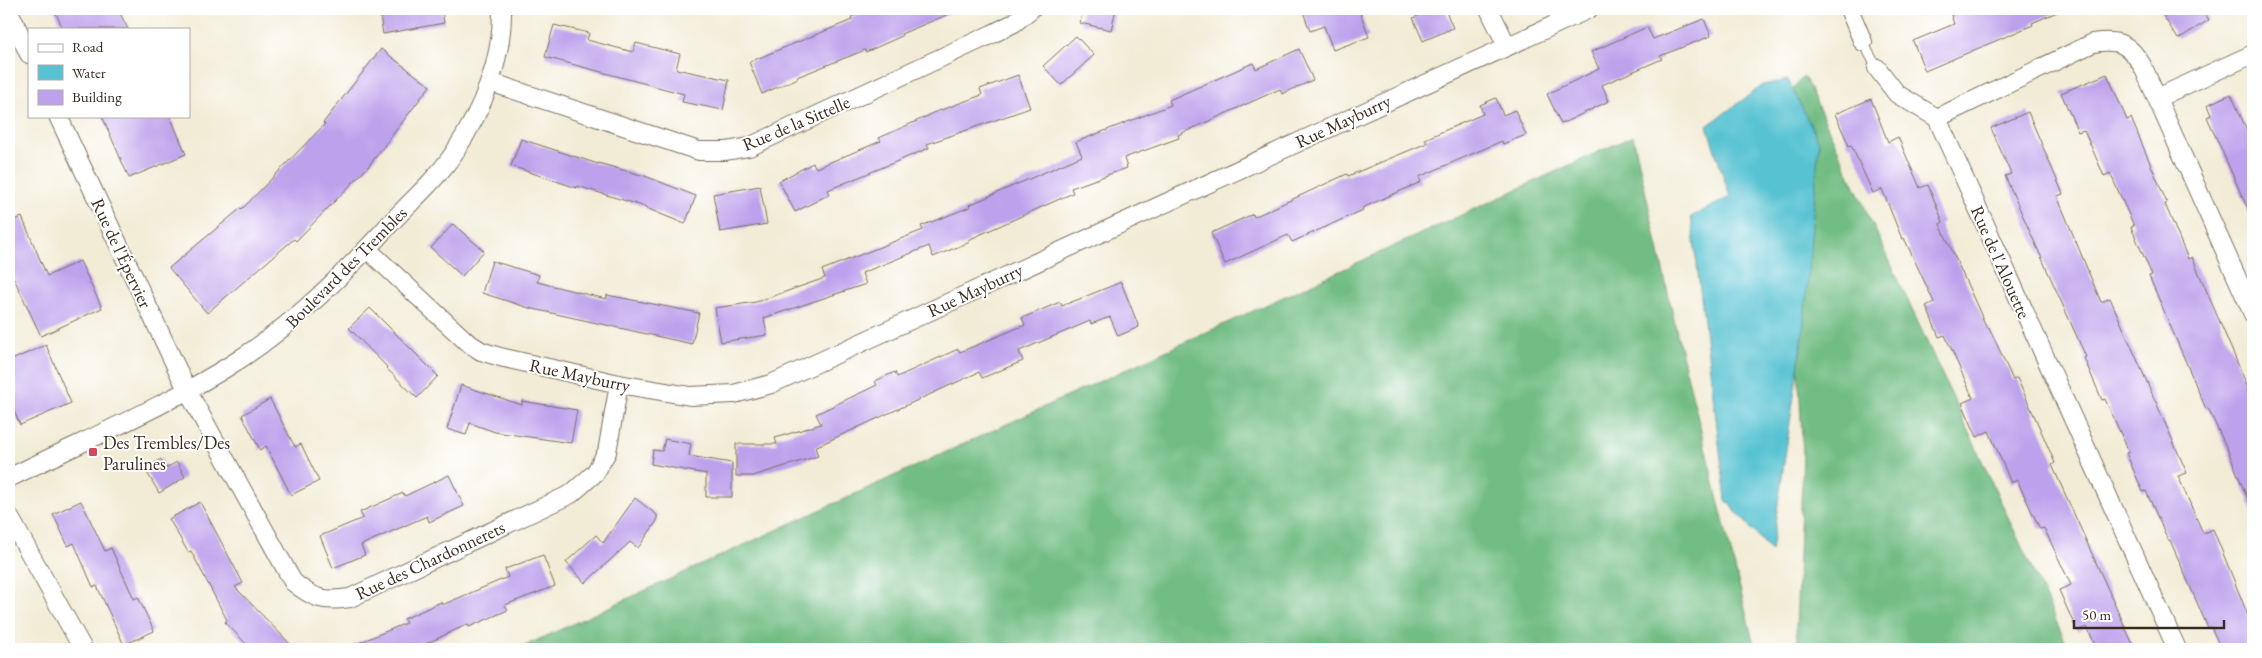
<svg xmlns="http://www.w3.org/2000/svg" width="2262" height="658" font-family="'EB Garamond',serif">
  <style>
    .forest { fill: #72bd84; stroke: #567451 }
    .water { fill: #57c2d2; stroke: #497678 }
    .building { fill: #bea1ec }
    .lines { fill: none; stroke-linecap: round; stroke-linejoin: round }
    .lane-casing { stroke: #7b6e5e; stroke-width: 11 }
    .street-casing { stroke: #7b6e5e; stroke-width: 20 }
    .lane { stroke: #fff; stroke-width: 9 }
    .street { stroke: #fff; stroke-width: 18 }
    .poi-dot { fill: #d1495b; stroke: #fff; stroke-width: 2 }
    .labels { text-anchor: middle; dominant-baseline: central; stroke-width: 4; stroke-linejoin: round; paint-order: stroke }
    .street-label { font-size: 18px; fill: #3b2a1e; stroke: #fff }
    .poi-label { font-size: 18px; fill: #3b2a1e; stroke: #fff; text-anchor: start }
  </style>
  <rect width="100%" height="100%" fill="#fff"/>
  <filter id="ink" filterUnits="userSpaceOnUse"><feTurbulence type="fractalNoise" baseFrequency=".02" numOctaves="2"/><feDisplacementMap in="SourceGraphic" scale="10" xChannelSelector="R" yChannelSelector="G"/><feConvolveMatrix kernelMatrix="1 2 1 2 8 2 1 2 1" color-interpolation-filters="sRGB"/></filter>
  <filter id="wash" filterUnits="userSpaceOnUse"><feTurbulence type="fractalNoise" baseFrequency=".0096" numOctaves="4" result="noise"/><feDisplacementMap in="SourceGraphic" scale="20" xChannelSelector="R" yChannelSelector="G"/><feGaussianBlur stdDeviation="1.12" result="paint"/><feColorMatrix in="noise" values="0 0 0 0 0 0 0 0 0 0 0 0 0 0 0 0 0 1.4 0 .05"/><feComposite in="paint" operator="in"/></filter>
  <g filter="url(#wash)">
    <rect width="100%" height="100%" fill="#f2ecd6"/>
    <path class="forest" d="M1804 76 2069 649H1798L1796 627 1803 455 1783 99Z
      M1633 136 1679 342 1755 649H518Z"/>
    <path class="water" d="M1788 80 1819 142 1803 335 1771 551 1726 500 1691 217 1730 197 1707 126 1763 85Z"/>
    <g id="blocks">
      <path class="building" d="M54 9H118L128 29H63Z
        M379 9H442L444 23 383 34Z
        M869 9H961L901 34 902 36 866 52 865 50 797 77 798 78 762 94 749 62 852 20 851 17Z
        M1083 9H1116L1111 30 1080 23Z
        M1302 9H1364L1365 11 1360 12 1369 37 1333 50 1324 26 1310 31Z
        M1434 9H1445L1453 28 1423 41 1413 18Z
        M1967 9H2064L2032 23 2033 25 1925 71 1913 41 1954 24 1951 15Z
        M2159 9H2202L2209 20 2178 39Z
        M1704 19 1711 36 1660 56 1662 59 1602 85 1609 101 1561 124 1547 94 1599 69 1591 52 1647 27 1653 39Z
        M554 25 589 33 587 40 633 52 636 43 680 54 676 69 729 80 723 110 682 102 684 94 545 57Z
        M1076 36 1094 55 1061 85 1043 66Z
        M381 49 430 86 368 167 296 241 294 239 207 313 169 268 241 208 242 209 325 124 323 123Z
        M1299 49 1313 80 1282 94 1280 89 1178 135 1179 138 1124 158 1127 168 1071 188 1073 193 968 240 970 242 933 257 929 246 862 273 866 284 764 318 767 335 721 342 715 308 756 302 825 278 822 270 923 230 921 226 970 207 969 205 1082 156 1076 142 1171 105 1169 100 1253 63 1256 69Z
        M2107 74 2127 120 2131 118 2167 203 2165 204 2188 259 2192 257 2249 390 2247 391 2253 404V512L2229 453 2208 408 2206 409 2149 276 2152 275 2131 227 2134 226 2110 173 2104 176 2084 130 2078 132 2061 93Z
        M1018 75 1030 108 927 144 929 148 828 190 830 194 795 212 779 181 813 163 816 168 881 141 879 138 930 115V114L982 95 980 89Z
        M2231 94 2253 144V221L2207 117 2211 115 2207 105Z
        M1496 98 1503 115 1515 110 1526 135 1503 144 1502 141 1419 177 1421 182 1362 208 1363 210 1292 242 1288 235 1225 264 1211 233 1253 214 1254 217 1347 174 1348 176 1427 143 1425 139 1483 114 1480 105Z
        M1871 99 1888 142 1898 137 1920 188 1928 185 1943 222 1940 224 1987 328 1989 327 2013 380 2017 378 2038 424 2055 463 2052 465 2135 649H2097L2087 627 2077 631 2059 590 2071 585 2044 528 2040 529 2017 480 2011 483 1989 431 1977 437 1962 403 1973 398 1945 335 1939 337 1926 306 1934 302 1904 238 1902 239 1882 189 1873 193 1851 145 1849 146 1835 114Z
        M2028 112 2063 194 2057 196 2101 302 2110 298 2187 473 2178 476 2203 533 2213 529 2231 573 2253 628V649H2221L2211 627 2208 628 2170 540H2168L2146 491 2143 492 2126 453 2129 452 2105 399 2102 400 2084 358 2086 357 2005 176 2011 174 1991 128Z
        M102 116H170L186 154 129 178Z
        M521 139 598 164V163L645 176 696 196 685 224 646 208V207L577 186V188L511 166Z
        M760 186 767 224 720 232 713 194Z
        M22 217 47 276 80 261 102 308 41 336 9 268V222Z
        M453 224 484 251 462 276 431 248Z
        M492 261 539 275 537 282 606 299 607 295 699 313 692 344 529 308 482 293Z
        M1121 282 1139 327 1118 336 1110 317 1091 324 1090 321 1019 351 1023 361 982 378 979 372 815 447 818 456 753 476H736V444H777L775 438 821 424 816 414 877 385 875 381 895 372 897 377 958 349 960 352 1025 325 1022 318 1060 302 1062 306Z
        M370 308 438 376 417 398 386 368 387 367 349 328Z
        M46 345 71 403 20 425 9 399V361Z
        M461 385 522 405V401L577 410 571 443 495 432 470 423 466 435 447 429Z
        M270 399 295 447 301 444 319 481 291 495 266 446 260 450 242 415Z
        M665 439 691 444 689 456 732 463V497H706V474L651 464 653 450 662 451Z
        M161 459 166 468 177 462 185 477 159 493 145 469Z
        M449 475 464 506 429 522 427 516 361 545 365 555 333 568 320 536 363 518 360 512 403 493 405 496Z
        M635 498 657 515V521L638 548 630 542 585 583 566 562 596 535 603 543Z
        M81 501 105 551 111 548 134 599 138 597 154 631 124 645 97 586 93 587 74 543 68 546 53 514Z
        M200 502 243 583 235 587 295 649H251L225 622 227 620 191 551 188 552 169 519Z
        M543 555 555 586 505 605 508 610 469 627 468 624 415 649H344L406 623 404 619 441 602 442 605 508 577 505 569Z"/>
    </g>
  </g>
  <g filter="url(#ink)">
    <use href="#blocks" fill-opacity="0" stroke="#7b6e5e" stroke-width="1"/>
    <g class="lines">
      <g class="lane-casing">
        <path id="lane" d="M1863 42 1877 68"/>
      </g>
      <g class="street-casing">
        <path id="street" d="M1489 9 1507 46
          M1849 9 1863 42
          M9 11 29 54
          M1877 68 1897 94 1937 118
          M490 82 699 151H726L749 147 992 34 1014 23 1031 9
          M2157 98 2253 54
          M58 116 187 390 293 582C314 599 323 602 350 598L571 494 595 473 607 452 619 384
          M367 249 467 342 481 351 500 357 619 384 690 396 734 394 771 384 1589 9
          M9 478C85 440 165 407 237 361 294 324 342 276 388 226 410 202 436 180 454 153 482 111 503 60 502 9
          M9 516 83 649
          M2177 649 1937 118 2093 43C2119 39 2130 44 2143 67L2253 314"/>
      </g>
      <use href="#lane" class="lane"/>
      <use href="#street" class="street"/>
    </g>
  </g>
  <rect class="poi-dot" x="88" y="447" width="10" height="10" rx="2.5"/>
  <g class="labels">
    <g class="street-label">
      <text transform="translate(1343 121) rotate(-25)">Rue Mayburry</text>
      <text transform="translate(796 123) rotate(-23)">Rue de la Sittelle</text>
      <text transform="translate(122 253) rotate(65)">Rue de l'Épervier</text>
      <text transform="translate(2001 262) rotate(66)">Rue de l'Alouette</text>
      <text transform="translate(346 267) rotate(-45)">Boulevard des Trembles</text>
      <text transform="translate(975 290) rotate(-25)">Rue Mayburry</text>
      <text transform="translate(580 375) rotate(12)">Rue Mayburry</text>
      <text transform="translate(430 560) rotate(-25)">Rue des Chardonnerets</text>
    </g>
    <g class="poi-label">
      <text x="103" y="442">Des Trembles/Des<tspan x="103" dy="21">Parulines</tspan></text>
    </g>
  </g>
  <rect width="2262" height="658" fill="none" stroke="#fff" stroke-width="30"/>
  <rect x="28" y="28" width="162" height="90" fill="#ffffff" stroke="#b1aaa5"/>
  <rect x="38" y="44" width="25" height="8" fill="#ffffff" stroke="#b1aaa5"/>
  <text x="72" y="52" font-size="15" fill="#3b2a1e">Road</text>
  <rect x="38" y="65" width="25" height="15" fill="#57c2d2" stroke="#b1aaa5"/>
  <text x="72" y="78" font-size="15" fill="#3b2a1e">Water</text>
  <rect x="38" y="90" width="25" height="15" fill="#bea1ec" stroke="#b1aaa5"/>
  <text x="72" y="102" font-size="15" fill="#3b2a1e">Building</text>
  <path d="M2074 620v8h150v-8" fill="none" stroke="#3b2a1e" stroke-width="2.5"/>
  <text x="2082" y="620" font-size="15" fill="#3b2a1e" stroke="#ffffff" stroke-width="4" paint-order="stroke">50 m</text>
</svg>
